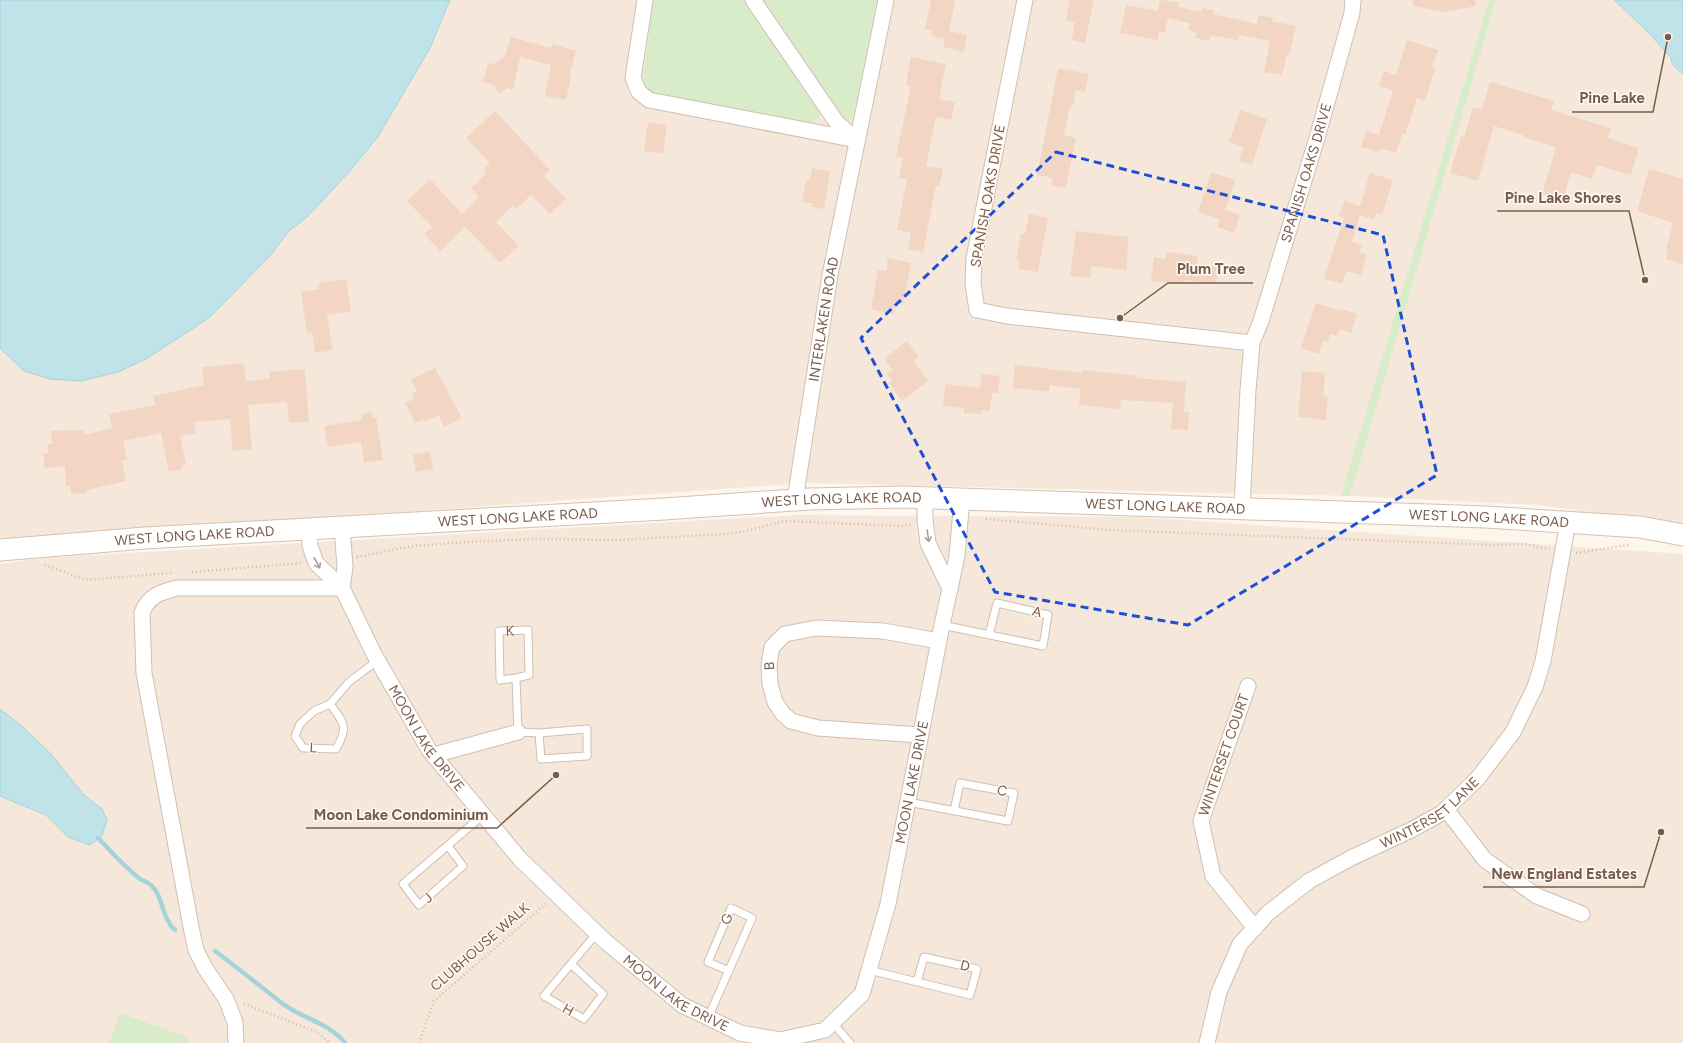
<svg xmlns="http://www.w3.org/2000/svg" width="1683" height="1043" font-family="Figtree,sans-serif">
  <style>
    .residential { fill: #f5e8da }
    .green { fill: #d8ecc9 }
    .water { fill: #bfe3e8; stroke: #a5d3da }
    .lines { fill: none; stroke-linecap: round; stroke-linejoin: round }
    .stream { stroke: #a5d3da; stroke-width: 4.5 }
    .building { fill: #f3d5c3 }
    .lane-casing { stroke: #d1beb0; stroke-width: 9 }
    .street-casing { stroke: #d1beb0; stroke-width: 17 }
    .secondary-casing { stroke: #d6c0b0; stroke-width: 23 }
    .path { stroke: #d9b8a5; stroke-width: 2.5; stroke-dasharray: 1 3; stroke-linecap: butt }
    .lane { stroke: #fff; stroke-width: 7 }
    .street { stroke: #fff; stroke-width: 15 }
    .secondary { stroke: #fff; stroke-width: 21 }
    .oneway { stroke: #af9d94 }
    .marked { fill: none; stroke: #1d4ed8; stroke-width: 3; stroke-dasharray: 8 5; stroke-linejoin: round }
    .labels { text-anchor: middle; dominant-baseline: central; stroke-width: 3; stroke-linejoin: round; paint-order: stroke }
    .street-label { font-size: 14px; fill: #7a5c4d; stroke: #fffaf3 }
    .leader { fill: none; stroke: #7a5c4d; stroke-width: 1.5 }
    .callout-dot { fill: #7a5c4d; stroke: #fffaf3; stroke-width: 1.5 }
    .callout-label { font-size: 15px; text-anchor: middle; font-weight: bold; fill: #7a5c4d; stroke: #fffaf3; stroke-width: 3; stroke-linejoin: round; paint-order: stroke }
  </style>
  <rect width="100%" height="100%" fill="#fdf6ec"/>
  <path class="residential" d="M412 0H1629L1683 54V525L1538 505 1350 496 806 483 0 541V335Z
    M795 515 1138 517 1683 554V1043H0V564L40 558Z"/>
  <path class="green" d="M653 0H743L819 108 820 118 809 123 794 121 663 98 650 90 643 82Z
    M763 0H877L857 99 851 122 843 118Z
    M1489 0H1496L1350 496H1341Z
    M120 1013 190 1038 188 1043H109Z"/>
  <path class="water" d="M0 0H450L430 48 377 138 349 172 307 217 289 231 270 256 209 318 146 359 118 372 81 381 50 379 24 371 0 348Z
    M1614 0H1683V74C1677 69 1671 65 1671 58L1650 34Z
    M0 709 22 726 51 754 84 795 102 809 107 820 102 836 90 845 68 837 46 815 0 796Z"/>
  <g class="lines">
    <path class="stream" d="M98 838C112 852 124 867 140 879 143 881 148 882 151 885 164 897 161 918 175 930
      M215 951C238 968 260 986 283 1004 303 1019 330 1023 345 1043"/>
  </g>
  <path class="building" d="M931 0H955L949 31 967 35 964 52 943 47 945 39 931 36 932 30 925 29Z
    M1070 0H1094L1085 43 1072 40 1075 22 1066 20Z
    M1160 0 1179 2 1178 7 1201 12 1202 8 1214 11 1213 14 1257 24 1259 15 1273 18 1272 21 1296 26 1289 55 1287 54 1282 75 1264 72 1270 41 1239 35 1238 40 1211 35 1209 41 1195 38 1197 32 1188 30 1190 23 1168 18 1165 33 1159 32 1158 40 1120 33 1126 5 1158 11Z
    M1413 0H1475L1476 6 1445 12 1413 6Z
    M511 37 551 48 552 44 576 51 569 76 571 77 566 100 545 96 551 65 520 57 513 90 508 88 499 94 494 85 483 82 488 63 492 65 505 56Z
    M1407 40 1438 50 1432 67 1435 68 1425 101 1417 98 1405 135 1402 134 1396 153 1380 148 1379 152 1361 147 1366 131 1379 135 1393 91 1379 86 1384 71 1396 75Z
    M911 57 946 64 939 99 955 102 951 120 936 117 926 166 943 169 939 186 936 185 923 252 908 249 911 233 897 230 907 179 899 178 903 158 896 157 911 86 906 85Z
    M1058 68 1089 74 1085 92 1076 90 1073 106H1070L1064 135 1076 138 1066 188 1051 185 1053 178 1037 175Z
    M1490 82 1554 101 1551 110 1611 128 1608 138 1639 148 1631 175 1597 165 1592 179 1571 172 1563 200 1542 194 1556 147 1523 137V135L1494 126 1478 181 1450 173 1461 136 1464 137 1473 107 1482 109Z
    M1240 110 1267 119 1252 165 1239 161 1243 147 1229 142Z
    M495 111 550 170 544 176 566 199 550 214 531 195 516 209 513 205 496 222 519 246 500 263 465 227 440 251 424 234 432 227 407 201 430 179 462 214 479 197 471 188 486 174 483 170 490 163 466 138Z
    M648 122 667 125 663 153 644 151Z
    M812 168 830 171 824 209 812 207 813 203 802 202 806 180H810Z
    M1649 169 1683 179V264L1666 259 1668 251 1666 250 1673 223 1637 211Z
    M1211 172 1235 180 1225 210 1240 215 1234 233 1217 227 1220 219 1198 212Z
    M1370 173 1393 180 1382 215 1376 213 1374 220 1360 215 1352 242 1362 245 1359 252 1367 254 1361 275 1347 271 1342 284 1324 279 1344 218 1339 216 1344 201 1360 206Z
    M1029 214 1048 218 1038 272 1019 269 1020 261 1016 260 1021 234H1025Z
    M1076 231 1129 237 1126 270 1091 266 1090 278 1070 276Z
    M1167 252 1198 256 1197 264 1218 266 1216 284 1184 280V284L1151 281 1154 257 1166 259Z
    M888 258 911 263 903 304 895 303 893 314 871 309 878 270 886 271Z
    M346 279 351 311 327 315 333 350 315 353 312 332 307 333 301 292 319 289 318 283Z
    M1316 303 1341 311 1342 309 1357 314 1351 333 1340 329 1337 336 1330 334 1328 342 1324 340 1319 354 1301 348Z
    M907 341 919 356 913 361 928 381 902 401 889 383 892 381 887 374 893 370 884 359Z
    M244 363 246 381 270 379 269 372 305 369 309 422 289 423 287 402 248 405 252 449 233 451 230 419 194 422 196 433 180 436 186 464 182 465 183 469 169 472 161 433 123 441 127 459 122 461 126 481 87 490V493L71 494 70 486H66L65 466 44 468V453H48V444H52L51 431 84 430V435L112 428 109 414 155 405 153 396 204 385 202 367Z
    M1015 365 1083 373V370L1137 376 1136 378 1186 382 1184 412H1189L1188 430 1171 429 1173 403 1121 400 1120 409 1079 405 1081 389 1050 385 1049 392 1013 388Z
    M435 368 462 418 444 427 439 415 424 422 423 419 415 423 405 403 414 399 411 394 417 391 411 379Z
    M1302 371 1325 373 1323 396 1328 397 1326 420 1298 417Z
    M982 374 1000 376 998 393H992L990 411 981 410V414L964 413V408L943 406 945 384 980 388Z
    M372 412 373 418H376L383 460 364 463 361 442 328 447 324 426 362 420 361 414Z
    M430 452 433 469 416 472 413 455Z"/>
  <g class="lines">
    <g class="lane-casing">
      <g id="lane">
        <path d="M942 625 1043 646 1048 615 997 603 989 635"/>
        <path id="s1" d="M516 678 500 680 499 631 528 630 529 675 516 678 518 732 539 733 541 759 587 756V729L539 733"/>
        <path d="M330 704C344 723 349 727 336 749L303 748 295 736 300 724 314 711 330 704 349 682 378 660"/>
        <path d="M908 802 1008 821 1014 793 960 783 954 811"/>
        <path d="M448 846 463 866 419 905 403 884 483 815"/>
        <path d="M571 964 603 994 584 1019 544 996 597 933"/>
        <path d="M869 970 970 995 977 969 924 957 917 982"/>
        <path d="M708 1018 752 918 731 908 708 962 729 971"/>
        <path d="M833 1023 850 1043"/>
      </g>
    </g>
    <g class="street-casing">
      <g id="street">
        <path d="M645 0 633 78 639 92 649 100 857 140"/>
        <path d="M753 0 837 123 856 139"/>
        <path d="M1025 0 974 258 973 284 977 310 1007 316 1252 343"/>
        <path d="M925 497V520L928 543 950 589"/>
        <path id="s2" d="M795 500 830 275 886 0"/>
        <path id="s3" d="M1242 508 1248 390 1252 343 1261 321 1317 138 1352 13 1353 0"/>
        <path d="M342 527 345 567 342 588"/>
        <path id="s4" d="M309 528 310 546 316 563 342 588 374 654 429 750 520 859 605 941 682 1005 740 1033 780 1040 825 1030 862 994 888 904 942 625 957 556 962 498"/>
        <path d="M1248 686 1201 821 1213 876 1255 928"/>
        <path id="s5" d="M920 735 818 728 791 721 783 714 775 702 770 684 769 664 772 647 785 634 816 628 883 631 939 641"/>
        <path d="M434 755 518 732"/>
        <path d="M1446 809 1485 860 1537 896 1582 914"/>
        <path d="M236 1043 235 1022 226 999 205 968 196 950 192 932 144 673 142 613C148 596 161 592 177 588H342"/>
        <path id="s6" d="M1207 1043 1219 992 1240 944 1268 913 1309 881 1351 858 1411 830 1442 813 1478 778 1513 732 1535 687 1543 661 1568 522"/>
      </g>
    </g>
    <g class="secondary-casing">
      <g id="secondary">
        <path id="s7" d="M0 550 145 538 664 509 809 499 903 497 1486 517 1640 527 1683 535"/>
      </g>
    </g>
    <path class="path" d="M986 519 1110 530 1492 545 1524 544 1550 549
      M1576 553 1629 545
      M357 557 413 546 466 542 534 539 618 540 724 534 743 532 784 521 902 526 911 524
      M45 565 86 580 171 573
      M192 572 301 563
      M244 1004 317 1032 330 1043
      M419 1043 434 1001 547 903"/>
    <use href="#lane" class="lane"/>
    <use href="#street" class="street"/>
    <use href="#secondary" class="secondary"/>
  </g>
  <defs><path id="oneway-shaft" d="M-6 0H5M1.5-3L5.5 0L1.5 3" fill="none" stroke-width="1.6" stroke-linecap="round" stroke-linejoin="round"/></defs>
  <g class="oneway">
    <use href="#oneway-shaft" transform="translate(928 536) rotate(82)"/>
    <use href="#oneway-shaft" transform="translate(317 563) rotate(62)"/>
  </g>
  <path class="marked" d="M1056 152 1383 235 1437 475 1188 625 995 592 861 338Z"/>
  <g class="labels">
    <g class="street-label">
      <text stroke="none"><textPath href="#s3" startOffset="344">SPANISH OAKS DRIVE</textPath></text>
      <text transform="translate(988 196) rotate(-80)">SPANISH OAKS DRIVE</text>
      <text stroke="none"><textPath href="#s2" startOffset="183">INTERLAKEN ROAD</textPath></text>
      <text stroke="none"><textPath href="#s7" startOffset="843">WEST LONG LAKE ROAD</textPath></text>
      <text stroke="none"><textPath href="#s7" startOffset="1167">WEST LONG LAKE ROAD</textPath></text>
      <text stroke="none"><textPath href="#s7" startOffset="519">WEST LONG LAKE ROAD</textPath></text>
      <text stroke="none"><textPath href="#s7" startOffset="1491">WEST LONG LAKE ROAD</textPath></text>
      <text stroke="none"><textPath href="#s7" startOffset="195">WEST LONG LAKE ROAD</textPath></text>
      <text transform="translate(1037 612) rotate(13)">A</text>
      <text stroke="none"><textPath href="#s1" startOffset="76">K</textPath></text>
      <text stroke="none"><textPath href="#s5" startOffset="192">B</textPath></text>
      <text stroke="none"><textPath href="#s4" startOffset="245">MOON LAKE DRIVE</textPath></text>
      <text transform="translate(313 748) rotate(3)">L</text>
      <text transform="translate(1224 755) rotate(-71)">WINTERSET COURT</text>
      <text stroke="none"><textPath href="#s4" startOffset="1037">MOON LAKE DRIVE</textPath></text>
      <text transform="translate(1002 791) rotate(12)">C</text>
      <text stroke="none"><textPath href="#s6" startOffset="338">WINTERSET LANE</textPath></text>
      <text transform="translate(428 898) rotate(-41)">J</text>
      <text transform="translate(727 919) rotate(-67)">G</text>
      <text transform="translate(480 947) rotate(-41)">CLUBHOUSE WALK</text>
      <text transform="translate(965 966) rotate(14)">D</text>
      <text stroke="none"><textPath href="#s4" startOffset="605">MOON LAKE DRIVE</textPath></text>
      <text transform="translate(568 1010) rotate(29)">H</text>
    </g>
  </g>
  <path class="leader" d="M1668 37L1653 112H1572M1645 280L1629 211H1497M1120 318L1168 283H1253M556 775L497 828H306M1661 832L1644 887H1483"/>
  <g class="callout-dot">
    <circle cx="1668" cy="37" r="4"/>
    <circle cx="1645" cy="280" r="4"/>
    <circle cx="1120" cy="318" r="4"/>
    <circle cx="556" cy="775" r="4"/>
    <circle cx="1661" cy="832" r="4"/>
  </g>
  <g class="callout-label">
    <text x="1612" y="103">Pine Lake</text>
    <text x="1563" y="203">Pine Lake Shores</text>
    <text x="1211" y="274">Plum Tree</text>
    <text x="401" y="820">Moon Lake Condominium</text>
    <text x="1564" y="879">New England Estates</text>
  </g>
</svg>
